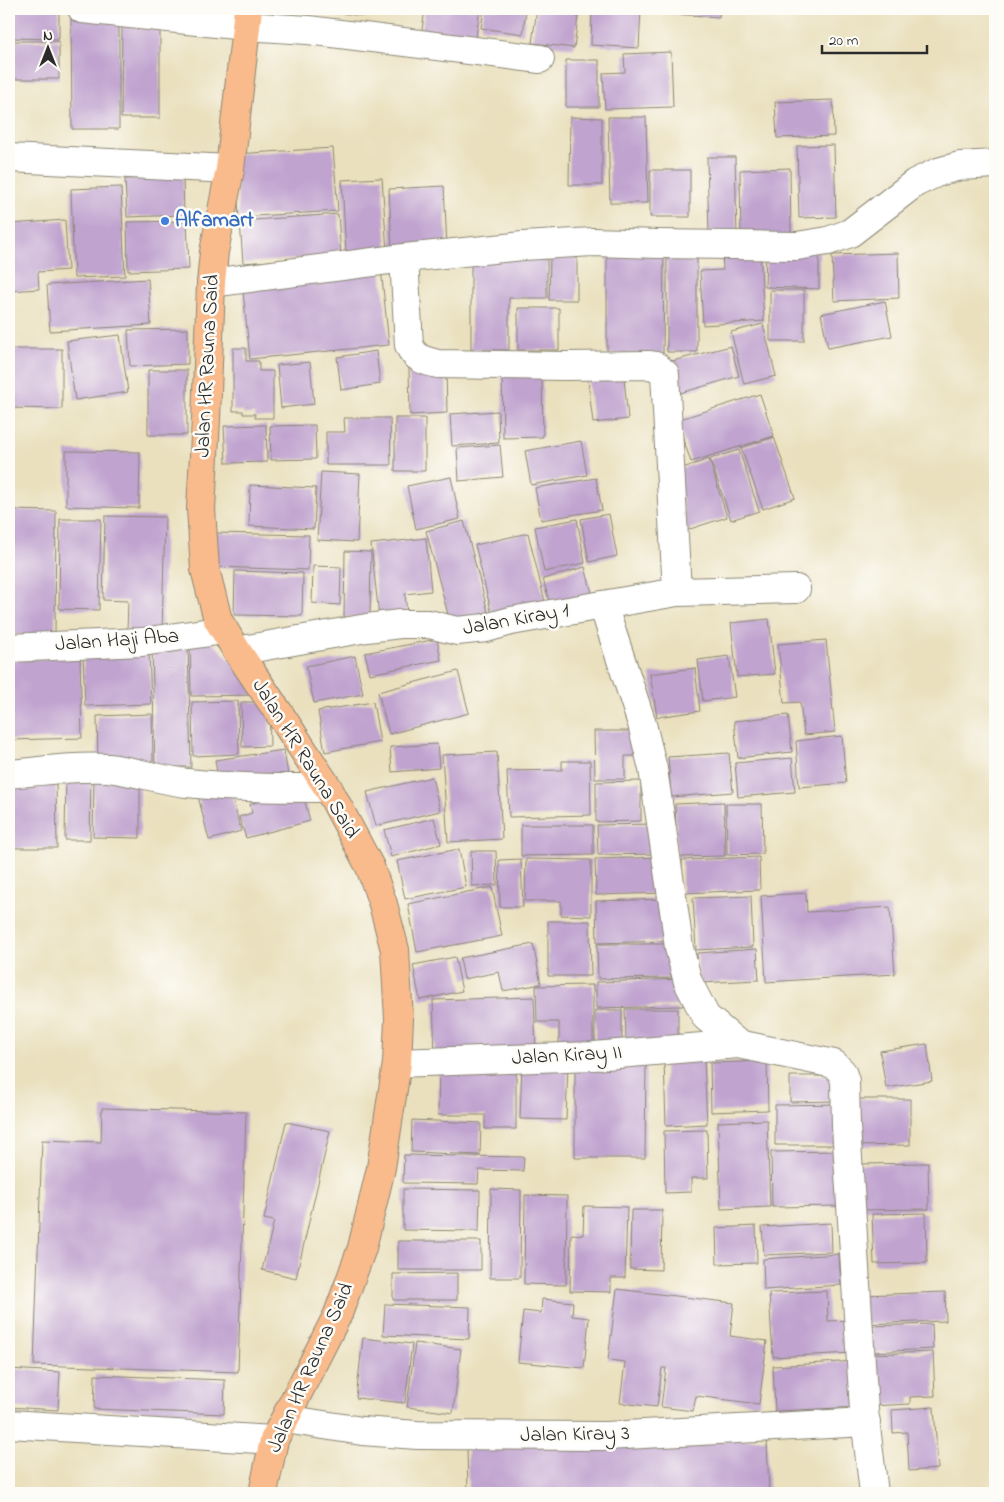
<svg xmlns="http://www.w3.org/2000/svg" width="1004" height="1502" font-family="'Indie Flower',sans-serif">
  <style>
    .building { fill: #c0a3cf }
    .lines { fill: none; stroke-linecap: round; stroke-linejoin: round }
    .minor-casing { stroke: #8a8674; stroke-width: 30 }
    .major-casing { stroke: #8a8674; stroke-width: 30 }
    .minor { stroke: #fff; stroke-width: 28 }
    .major { stroke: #fabb8c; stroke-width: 28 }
    .shop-dot { fill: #3f7fe0; stroke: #fdfcf7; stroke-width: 2 }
    .labels { text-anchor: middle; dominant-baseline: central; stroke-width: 5; stroke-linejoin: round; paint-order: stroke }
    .shop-label { font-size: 21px; font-weight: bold; fill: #366cbe; stroke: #fdfcf7; text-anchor: start }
    .street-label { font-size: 21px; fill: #2b2b2b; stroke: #fdfcf7 }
  </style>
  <rect width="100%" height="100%" fill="#fdfcf7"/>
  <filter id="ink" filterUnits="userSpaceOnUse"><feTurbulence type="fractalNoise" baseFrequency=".02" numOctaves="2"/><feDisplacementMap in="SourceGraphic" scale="10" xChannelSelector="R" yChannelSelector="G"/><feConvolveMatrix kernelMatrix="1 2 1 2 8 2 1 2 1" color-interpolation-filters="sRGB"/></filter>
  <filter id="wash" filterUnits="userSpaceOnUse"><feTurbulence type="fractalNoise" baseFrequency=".0096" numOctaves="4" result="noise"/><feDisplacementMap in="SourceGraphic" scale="20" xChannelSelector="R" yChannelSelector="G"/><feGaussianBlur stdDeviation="1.12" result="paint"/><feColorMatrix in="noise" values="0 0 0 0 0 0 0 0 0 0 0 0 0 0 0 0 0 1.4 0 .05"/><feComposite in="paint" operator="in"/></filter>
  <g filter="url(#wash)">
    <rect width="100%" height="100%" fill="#eae0be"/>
    <g id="blocks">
      <path class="building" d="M9 9H59V39L9 38Z
        M316 9H365L364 16 316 10Z
        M425 9H480L476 37 422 30Z
        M484 9H526L523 34 481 28Z
        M537 9H579L574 48 532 43Z
        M592 9H641L639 48 591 45Z
        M645 9H720L719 17 645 12Z
        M71 13H119V129H72Z
        M122 20H160V118H121Z
        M9 41H59V79H9Z
        M671 52 673 107 605 109 603 73 625 72 624 54Z
        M566 60H599V107H566Z
        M833 100 834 136 777 138 775 102Z
        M570 117 602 118V185H569Z
        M608 117H646L648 203H610Z
        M834 145 836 217 799 218 797 146Z
        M333 148 338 211 239 217 235 154Z
        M707 157H735L737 236 709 237Z
        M790 168 791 237 741 238 740 170Z
        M650 170H690V217H650Z
        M183 177 184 215 127 217 125 179Z
        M382 178 387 252 346 254 342 180Z
        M444 186 447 247 392 250 389 189Z
        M121 187 125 276 74 278 71 189Z
        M338 214 341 256 243 263 240 221Z
        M65 220 68 270 38 272 39 289 9 291V224Z
        M187 221 189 269 128 271 127 222Z
        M607 246H664L663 354H607Z
        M667 248H697V352H667Z
        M760 250 764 321 703 325 700 271 723 270 722 252Z
        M766 251 819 252V289L765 287Z
        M898 253 899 298 834 301 832 255Z
        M550 256H577V300H549Z
        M471 259H547V298H509V350H471Z
        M381 268 389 345 250 359 242 282Z
        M148 279 151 325 50 331 47 285Z
        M770 290H804V341H770Z
        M885 301 892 336 828 348 821 314Z
        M518 308H559V350H518Z
        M763 324 776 376 744 384 731 332Z
        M188 329V364L130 366 128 330Z
        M120 335 128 392 75 400 67 341Z
        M731 346 739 376 677 394 668 362Z
        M233 348H246V361H259V371H273V418H255V414H243V411H233Z
        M9 349H62V409L9 408Z
        M376 351 380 384 341 390 337 357Z
        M310 362 314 404 281 408 277 365Z
        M409 368H446L447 413 410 415Z
        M623 368 628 419 593 423 587 372Z
        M148 370H187V435H148Z
        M542 370 543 437 503 438 502 371Z
        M760 394 774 436 691 462 677 420Z
        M498 411 499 443 452 446 450 414Z
        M344 418H390L391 465H326V432H345Z
        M395 418H425V471H395Z
        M266 425 267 462 226 463 224 426Z
        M315 425 316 459 271 460 270 426Z
        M774 437 795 498 763 509 741 448Z
        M581 441 587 475 531 485 525 451Z
        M500 445 503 477 459 481 457 448Z
        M739 450 759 511 731 520 710 459Z
        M66 451 140 452 139 508 66 506Z
        M709 459 727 517 687 530 677 470Z
        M321 472 360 474 357 542 317 540Z
        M451 477 460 519 416 529 407 486Z
        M596 478 602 510 541 520 535 488Z
        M250 485 316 488 314 529 249 526Z
        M9 510 56 511 55 635H9Z
        M609 514 617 556 589 562 581 519Z
        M105 516 165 517 162 632H127L128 601 103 600Z
        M60 519H101L99 610 59 609Z
        M577 519 585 563 544 572 535 527Z
        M464 521 488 612 450 622 426 531Z
        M214 533 309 535 308 570 213 567Z
        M528 533 546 606 493 619 475 545Z
        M426 538 431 591 405 594 407 614 379 617 371 544Z
        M345 551 371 552 370 618 344 617Z
        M313 566 341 567 340 605 312 603Z
        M585 567 592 593 550 604 543 579Z
        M235 571 303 573 302 616 234 615Z
        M769 619 775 674 737 677 731 623Z
        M209 639 265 695 191 696 190 640Z
        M437 639 441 660 370 674 365 653Z
        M826 640 835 732 804 735 800 702 784 703 778 644Z
        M188 646 191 767H155L152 648Z
        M149 651 151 704 85 706 83 653Z
        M355 656 363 694 314 703 306 666Z
        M729 656 735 697 703 701 698 660Z
        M80 657 82 738 10 740 9 660Z
        M695 668 700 711 657 717 650 674Z
        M458 671 469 713 389 734 378 692Z
        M238 701 239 754 193 756 192 702Z
        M241 702H269L270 746 242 747Z
        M373 702 380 742 325 752 318 711Z
        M152 714 153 761 98 763 97 716Z
        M788 715 792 752 738 758 734 721Z
        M594 731H642L643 756H625V779H595Z
        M842 736 846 783 799 787 796 741Z
        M437 744 439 768 392 772 390 747Z
        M284 750 288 775 218 778 215 760Z
        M497 752 502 839 448 842 442 755Z
        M729 753 733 792 671 797 668 757Z
        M792 758 795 792 738 797 735 763Z
        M562 761H590L591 815 509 817 507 771 562 770Z
        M66 772 91 773 90 840H65Z
        M94 776 140 777V838L93 837Z
        M432 777 440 811 376 826 367 792Z
        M9 778H56L57 848H9Z
        M641 781V821L596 822V782Z
        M230 788 241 831 209 840 198 796Z
        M302 790 310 821 246 838 239 817 252 813 250 804Z
        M724 802 725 856 677 857 675 804Z
        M726 804H762L763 854 727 855Z
        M434 818 441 844 391 857 384 830Z
        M658 824 659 854 598 855 597 825Z
        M521 825H593V855L521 856Z
        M459 849 466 887 405 899 397 861Z
        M471 851H496L497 885 472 886Z
        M664 857 666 893 596 895 595 859Z
        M759 857 760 890 682 893V860Z
        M521 859 523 907H500L499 860Z
        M526 859 591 860V916L561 915V901H525Z
        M492 887 502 936 417 952 408 904Z
        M806 893 807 912 890 907 895 974 766 982 761 896Z
        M751 896 753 947 696 950 693 898Z
        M669 899 670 941 597 943 596 901Z
        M548 921H590L591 976H548Z
        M533 944 541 984 503 991 499 972 464 979 460 958Z
        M597 944H671V978L598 979Z
        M757 949 759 980 699 983 697 953Z
        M455 957 462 991 420 1000 413 965Z
        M682 979 683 1006 596 1008V982Z
        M593 985V1054H559V1022H537L536 986Z
        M534 997 536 1053 435 1056 433 1000Z
        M625 1009H678V1041L626 1042Z
        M595 1010H622V1044H595Z
        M927 1044 932 1081 886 1088 880 1051Z
        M704 1058 707 1124 666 1126 664 1059Z
        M575 1059H646L645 1158H575Z
        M767 1061 768 1110 711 1112 710 1063Z
        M522 1062 568 1064 566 1120 520 1119Z
        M439 1063 516 1064V1129H485V1115H438Z
        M790 1076H837L838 1101 790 1102Z
        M854 1099H910V1145L854 1146Z
        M841 1104 842 1145H775V1105Z
        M102 1108 246 1112 238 1372 34 1365 42 1140 101 1142Z
        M412 1120 481 1123 480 1155 411 1152Z
        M767 1120 770 1207 721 1209 718 1122Z
        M286 1122 330 1131 296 1278 262 1270 274 1221 264 1219Z
        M707 1130 708 1178H691V1192L665 1193 664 1131Z
        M842 1151V1206L772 1207 771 1152Z
        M404 1155 524 1157 523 1171 479 1170 478 1184 403 1183Z
        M928 1163 929 1209 860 1210 859 1164Z
        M403 1189 480 1190 479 1231 403 1230Z
        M491 1189 521 1190 520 1278H490Z
        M525 1195 567 1196 566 1285 524 1284Z
        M584 1206 627 1207 625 1278H611V1292L570 1291 571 1234 583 1235Z
        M631 1210H662L661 1270 630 1269Z
        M926 1213 927 1263 874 1264 872 1214Z
        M831 1223 832 1252 764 1255 762 1227Z
        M756 1226 757 1263 717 1264 716 1228Z
        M398 1241H481V1270H398Z
        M839 1254 841 1285 764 1290 763 1259Z
        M457 1273V1300H393V1274Z
        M617 1289 734 1303 730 1336 767 1341 759 1404 696 1396 693 1411 661 1407 666 1368H662L657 1407 620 1403 625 1362 608 1360Z
        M827 1291 828 1321 853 1320 854 1353 773 1357 769 1293Z
        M945 1292 946 1321 864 1324 863 1295Z
        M542 1299 573 1302 572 1316 589 1318 584 1368 518 1362 523 1311 541 1313Z
        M385 1304 470 1307 469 1339 383 1335Z
        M932 1324 933 1349 872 1352 871 1326Z
        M363 1338 412 1344 405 1403 356 1398Z
        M415 1343 461 1349 453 1413 407 1407Z
        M933 1352 935 1396 910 1397V1404L872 1406 870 1354Z
        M857 1361 860 1407 775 1411 773 1366Z
        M9 1369 60 1372 58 1410 9 1407Z
        M95 1375 225 1380 224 1414 94 1409Z
        M934 1407 938 1469 909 1471 907 1432 893 1433 892 1410Z
        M767 1439 769 1493H468L467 1447Z"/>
    </g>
  </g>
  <g filter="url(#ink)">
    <use href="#blocks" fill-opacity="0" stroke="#8a8674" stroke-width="1"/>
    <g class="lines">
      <g class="minor-casing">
        <path id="minor" d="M82 9 245 26 308 30 540 59
          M9 158 230 169
          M404 258 409 345C415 359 425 361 438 364L564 366 650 365 656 366 665 374 677 592
          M211 283 404 258 523 246 593 242 658 244 797 246 828 241 850 233 915 183 938 172 960 166 995 164
          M603 605 642 724 653 769 675 917 679 948 688 982 706 1017 738 1044 834 1064 842 1072 845 1081 846 1126 864 1410 874 1493
          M9 648 142 642 224 630
          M237 651 367 628 400 624H429L457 631 486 628 511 621 677 592 796 589
          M9 774C42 771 75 766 108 768 135 771 160 780 187 783 234 788 281 788 328 788
          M397 1063 594 1056 738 1044
          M285 1419 362 1431 417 1435 606 1436 866 1422
          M9 1424 274 1440"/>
      </g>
      <g class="major-casing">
        <path id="major" d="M248 9 230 169 214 252 211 283 206 419 201 509 205 569 218 620 237 651 281 716 328 788 370 867 383 904 395 950 399 1019 397 1063 381 1168 362 1248 338 1314 274 1440 263 1493"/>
      </g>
      <use href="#minor" class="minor"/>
      <use href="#major" class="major"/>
    </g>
  </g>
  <circle class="shop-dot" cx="165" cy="221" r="5"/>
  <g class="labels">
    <g class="shop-label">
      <text x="175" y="221">Alfamart</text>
    </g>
    <g class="street-label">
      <text transform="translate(208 366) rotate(-87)">Jalan HR Rauna Said</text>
      <text transform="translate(516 620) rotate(-10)">Jalan Kiray 1</text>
      <text transform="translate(117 641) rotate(-4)">Jalan Haji Aba</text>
      <text transform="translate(305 759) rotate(58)">Jalan HR Rauna Said</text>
      <text transform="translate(567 1056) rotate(-3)">Jalan Kiray II</text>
      <text transform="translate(311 1368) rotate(-66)">Jalan HR Rauna Said</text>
      <text transform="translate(575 1435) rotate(-1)">Jalan Kiray 3</text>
    </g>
  </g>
  <rect width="1004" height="1502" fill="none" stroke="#fdfcf7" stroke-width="30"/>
  <g transform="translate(48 48)" stroke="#fdfcf7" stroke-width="4" paint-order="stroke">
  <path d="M0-4L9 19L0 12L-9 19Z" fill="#2b2b2b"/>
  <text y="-8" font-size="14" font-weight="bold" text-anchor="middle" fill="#2b2b2b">N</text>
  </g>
  <path d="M822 45v8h105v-8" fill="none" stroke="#2b2b2b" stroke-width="2.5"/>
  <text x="829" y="45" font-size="15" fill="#2b2b2b" stroke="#fdfcf7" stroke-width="4" paint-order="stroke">20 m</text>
</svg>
